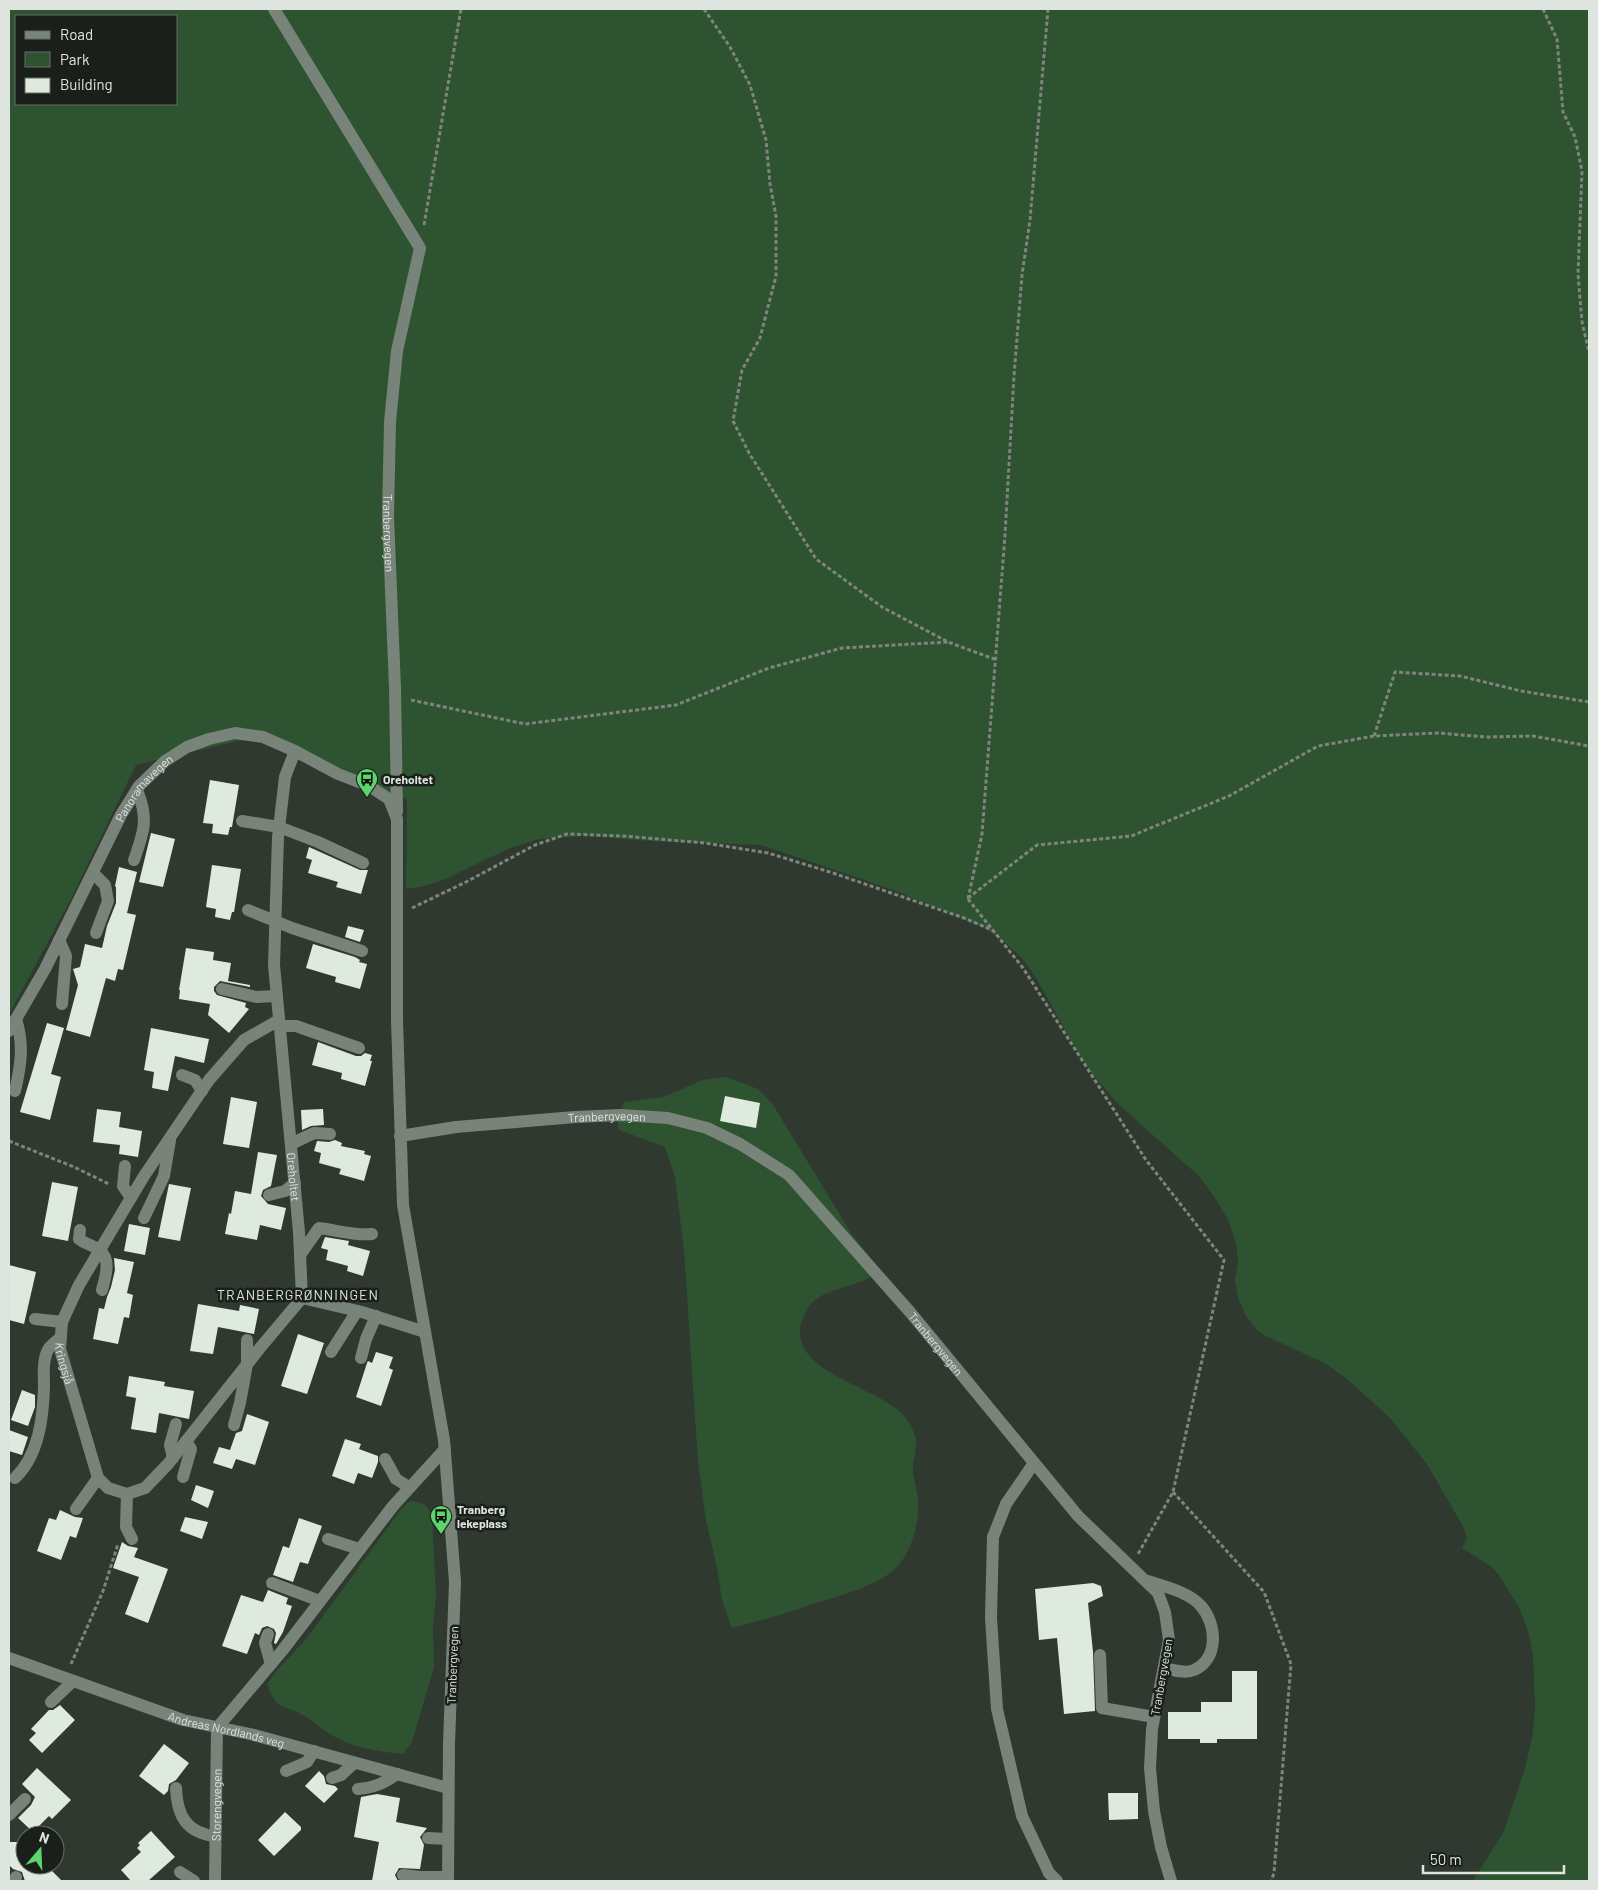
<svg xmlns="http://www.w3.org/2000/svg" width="1598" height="1890" font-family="Barlow,sans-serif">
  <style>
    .green { fill: #2e5331; fill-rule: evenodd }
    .building { fill: #deeade }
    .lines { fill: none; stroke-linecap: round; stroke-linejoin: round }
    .path { stroke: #7d857d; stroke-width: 3; stroke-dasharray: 4 2.5; stroke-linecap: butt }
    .minor { stroke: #788379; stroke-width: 12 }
    .labels { text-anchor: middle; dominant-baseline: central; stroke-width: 5; stroke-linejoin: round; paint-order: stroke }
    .street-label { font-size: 12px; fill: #dee4de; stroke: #1b1f1b }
    .poi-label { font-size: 12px; font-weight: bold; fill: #dee4de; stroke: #1b1f1b; text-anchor: start }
    .neighbourhood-label { font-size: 14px; letter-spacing: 1px; fill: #dee4de; stroke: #1b1f1b }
  </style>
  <rect width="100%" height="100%" fill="#303930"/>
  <path class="green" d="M9 9H1589V1881H1473L1503 1833 1525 1769 1533 1732 1535 1706 1533 1656 1528 1630 1518 1606 1499 1575 1491 1566 1462 1548 1467 1538 1464 1528 1427 1464 1390 1418 1346 1378 1326 1364 1266 1336 1258 1331 1246 1316 1238 1298 1235 1280 1238 1262 1236 1243 1228 1220 1215 1198 1200 1177 1118 1104 1093 1075 1078 1053 1035 976 1021 957 1002 940 983 927 888 888 761 845 651 841 585 836 539 839 508 849 443 880 424 886 406 889 407 799 357 781 255 737 136 765 70 901 9 1014ZM16 16H176V104H16Z
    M726 1077 758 1089 772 1103 851 1233 880 1270C858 1292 818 1283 805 1314 803 1319 800 1324 800 1328 795 1372 874 1387 899 1411 907 1418 917 1433 916 1444 916 1455 912 1462 913 1474 915 1482 917 1491 918 1500 920 1524 910 1560 889 1574 870 1587 848 1593 826 1600 795 1610 764 1620 732 1628L722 1600 717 1568 706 1520 698 1462 684 1250 675 1177 665 1147 619 1130 617 1119 624 1102 663 1097 703 1080Z
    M410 1501C423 1501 428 1505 432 1517L436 1597 433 1625 434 1667 412 1742 403 1754C378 1752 350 1747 328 1733 320 1728 312 1720 303 1715 281 1703 277 1711 267 1684L278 1669 307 1638 402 1508Z"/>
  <path class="building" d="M210 780 239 785 232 827H230L228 835 212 833 213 824 203 823Z
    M151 833 175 839 163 887 139 882Z
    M309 847 360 870H368L361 894 336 887 338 882 308 873 312 860 306 858Z
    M212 865 241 869 234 912H232L230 920 215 917 216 909 206 907Z
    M119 867 137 872 127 913 136 915 123 970 118 969 115 981 106 978 90 1037 66 1030 78 985 73 969 80 967 85 944 102 948 107 926 116 903V887L115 886Z
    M348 926 364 930 360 942 345 937Z
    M313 944 355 957 360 960 359 962 367 964 360 989 335 982 336 977 306 968Z
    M186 948 214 952 213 960 231 963 228 981 250 985V987L220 981 214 987V991L217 995 246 1003 245 1007 249 1009 229 1033 208 1015 210 1004 179 999 180 990H179Z
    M47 1023 64 1028 51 1074 61 1077 50 1120 20 1112Z
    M151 1028 209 1039 204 1063 175 1056 168 1091 152 1088 154 1072 144 1070Z
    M318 1042 356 1056H361L365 1053 372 1055 370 1061H372L365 1086 341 1079 342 1073 312 1065Z
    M725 1096 760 1103 756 1128 720 1121Z
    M231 1097 257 1102 249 1148 223 1144Z
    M97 1109 121 1112 119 1127 142 1131 138 1157 119 1154 120 1145 93 1142Z
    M323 1109 324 1125 311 1126 302 1130 301 1110Z
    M335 1140 342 1143 341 1146 365 1151 364 1154 371 1156 364 1181 339 1174 341 1169 319 1163 321 1153 314 1151 317 1141 329 1142Z
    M258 1152 277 1155 271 1186 263 1190 261 1196 268 1204 286 1208 281 1230 260 1225 257 1240 225 1234 229 1213 231 1214 235 1191 251 1194Z
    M52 1182 78 1187 68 1241 42 1236Z
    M169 1184 191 1188 180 1241 158 1237Z
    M129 1224 150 1228 145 1255 124 1251Z
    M325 1237 349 1241 348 1245 370 1251 363 1276 347 1271 348 1266 326 1260 328 1250 321 1248Z
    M114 1258 134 1262 127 1293 133 1295 129 1318 124 1317 118 1344 93 1339 99 1308 104 1309 107 1297 111 1287 115 1270Z
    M9 1265 36 1272 24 1324 9 1320Z
    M198 1304 239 1311 240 1305 259 1309 254 1334 218 1327 213 1354 190 1351Z
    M298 1334 324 1343 307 1394 281 1386Z
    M376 1352 393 1357 389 1368 393 1370 381 1406 356 1397 367 1363 368 1361 372 1363Z
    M129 1376 165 1382 164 1386 194 1391 189 1419 159 1413 156 1433 131 1429 136 1398 126 1396Z
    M22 1390 35 1395V1407L28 1426 11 1420Z
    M247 1414 269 1422 255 1465 236 1459 232 1469 213 1463 219 1447 230 1450 236 1433 242 1431Z
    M9 1430 28 1437 22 1455 9 1451Z
    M345 1439 361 1444 359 1449 378 1456V1462L372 1478 358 1473 354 1484 332 1476Z
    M196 1485 214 1491 208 1508 191 1500Z
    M60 1510 75 1517 83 1518 76 1538 70 1536 61 1560 37 1551 49 1518 56 1520Z
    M185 1517 208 1522 202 1539 180 1531Z
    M299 1518 322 1526 308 1564 300 1562 293 1582 273 1575 283 1546 289 1548Z
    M122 1542 128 1546 138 1548 134 1557 168 1569 148 1623 125 1614 139 1577 113 1568Z
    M1093 1583 1101 1586 1103 1596 1088 1603 1093 1652 1095 1711 1064 1714 1057 1638 1039 1640 1035 1589Z
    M268 1590 288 1598 286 1604 292 1606 283 1632 276 1644 274 1643 276 1633 274 1629 267 1626 262 1628 259 1635 255 1633 247 1654 222 1646 241 1595 263 1602Z
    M1232 1671H1257V1739H1217V1743H1200V1739H1168V1712H1201V1702H1232Z
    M60 1705 75 1720 42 1753 29 1740 36 1733 31 1729 49 1710H53Z
    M164 1744 189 1763 176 1780 169 1784 168 1791 164 1795 139 1776Z
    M37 1768 71 1800 52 1819 49 1816 33 1832 18 1818 31 1805 35 1797 22 1784Z
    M319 1771 324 1776 326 1784 335 1786 338 1789 324 1803 305 1786Z
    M1108 1793H1138V1819L1109 1820Z
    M377 1794 400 1798 396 1822 427 1828 420 1837 424 1845 420 1869 399 1868 395 1875 398 1881H372L379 1842 354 1837 361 1797Z
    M285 1812 301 1827V1830L274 1856 258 1840Z
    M151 1831 175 1857 148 1881H131L121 1870 141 1852 137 1848 140 1845 138 1843Z
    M9 1842H25V1865H46L62 1881H25L22 1872 13 1869 9 1865Z"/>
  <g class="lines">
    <path class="path" d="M704 9 730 47 750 85 766 140 770 184 776 216V276L760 338 742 370 733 421 749 453 816 559 882 607 948 642 994 659
      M1543 9 1557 39 1563 112 1575 137 1582 171 1578 274 1582 322 1589 352
      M424 225 461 9
      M411 700 525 724 676 705 769 668 842 648 948 642
      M1374 736 1395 672 1460 676 1521 691 1589 702
      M968 898 1037 845 1131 836 1229 796 1318 746 1374 736 1438 733 1486 737 1533 736 1589 746
      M968 899 982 834 1005 535 1014 376 1022 275 1030 220 1048 9
      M968 899 1023 968 1146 1160 1224 1260 1173 1492 1138 1554
      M412 908 466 882 535 845 567 834 623 836 705 843 768 853 830 872 964 918 992 930
      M9 1141 74 1167 109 1184
      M1173 1492 1264 1592 1291 1664 1274 1873 1271 1881
      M71 1664 103 1591 118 1544"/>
    <g class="minor">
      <path id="s1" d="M274 9 420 248 397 351 390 422 388 517 395 688 397 812"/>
      <path id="s2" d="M295 751 285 777 278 837 274 965 299 1232 302 1298"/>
      <path d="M242 821 279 827 318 842 363 863"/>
      <path d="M134 860C144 831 149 819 137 790"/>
      <path d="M93 873 105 885 108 901 96 933"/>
      <path d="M248 910 292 928 362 951"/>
      <path d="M59 940 66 956 62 1004"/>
      <path d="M222 989 256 997 277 996"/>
      <path id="s3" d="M279 1020 244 1040 209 1080 144 1176 79 1285 62 1322 60 1349 98 1478 108 1488 127 1494 145 1488 168 1464 260 1348 302 1298"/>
      <path d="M280 1026H296L359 1048"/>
      <path id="s4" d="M9 1031 45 969 121 815 139 786 165 761 187 747 209 739 235 733 263 737 295 751 338 774 369 786 389 799 397 819V1020L403 1205 444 1440 455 1582 449 1743 448 1881"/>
      <path d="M182 1075 195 1080 202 1091"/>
      <path d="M15 1091C21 1065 24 1044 16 1019"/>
      <path id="s5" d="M400 1136 456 1127 575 1117 621 1115 668 1118 707 1128 740 1144 789 1175 910 1312 1078 1516 1158 1593 1165 1612 1169 1640 1152 1729 1150 1768 1154 1811 1161 1847 1171 1881"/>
      <path d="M291 1144 314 1133 330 1134"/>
      <path d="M125 1166 123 1186 131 1198"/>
      <path d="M269 1195 285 1191 295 1183"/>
      <path d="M144 1218 164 1176 170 1140"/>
      <path d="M80 1230 79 1239C85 1244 93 1245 99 1250 112 1259 105 1278 102 1290"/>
      <path d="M300 1255 319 1228C336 1230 355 1236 372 1234"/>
      <path d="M302 1298 362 1312 425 1332"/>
      <path d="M35 1319 62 1322"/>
      <path d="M331 1352 357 1311"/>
      <path d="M361 1358 366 1339 376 1316"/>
      <path d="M234 1425 240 1403 247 1364V1340"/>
      <path d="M173 1458 170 1445 176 1424"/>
      <path d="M385 1459 396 1479 409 1487"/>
      <path d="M1034 1463 1006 1504 993 1537 991 1618 997 1709 1022 1816 1049 1873 1057 1881"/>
      <path d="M183 1477 191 1449 186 1441"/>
      <path d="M15 1478C39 1455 43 1418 44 1387 44 1375 42 1359 49 1348 52 1344 57 1341 61 1337"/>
      <path d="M127 1494 126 1527 132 1539"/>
      <path d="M76 1509 98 1478"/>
      <path d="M328 1539 359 1549"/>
      <path d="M1148 1581C1165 1587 1189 1592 1201 1606 1217 1624 1219 1659 1194 1670 1186 1674 1172 1670 1164 1668"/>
      <path d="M272 1583 320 1601"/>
      <path d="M268 1634 265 1643 271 1664"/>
      <path d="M1100 1655 1102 1708 1154 1717"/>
      <path id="s6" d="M9 1658 183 1720 250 1734 448 1788"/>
      <path d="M51 1702 73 1681"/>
      <path d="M286 1771 307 1762 314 1751"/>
      <path d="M332 1778 341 1775 354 1763"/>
      <path d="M176 1788C177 1815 186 1833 215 1836"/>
      <path d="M358 1789C374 1788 384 1783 397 1774"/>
      <path d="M9 1815 25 1799"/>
      <path d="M428 1838 448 1839"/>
      <path d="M180 1872 194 1881"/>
      <path d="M403 1875 420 1877H448"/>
      <path d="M15 1881 16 1877"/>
      <path id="s7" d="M215 1881 217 1728 282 1651 393 1506 445 1449"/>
    </g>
  </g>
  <defs>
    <g id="bus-pin" transform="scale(1.125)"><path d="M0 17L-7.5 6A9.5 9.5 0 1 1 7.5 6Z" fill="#5ed56c" stroke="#1b1f1b"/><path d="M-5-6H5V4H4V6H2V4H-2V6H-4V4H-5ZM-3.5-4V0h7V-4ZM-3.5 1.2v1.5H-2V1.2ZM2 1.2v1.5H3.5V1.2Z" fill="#111"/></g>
  </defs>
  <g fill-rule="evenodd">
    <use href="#bus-pin" x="367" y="779"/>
    <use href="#bus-pin" x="441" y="1516"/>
  </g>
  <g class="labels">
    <g class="street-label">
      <text stroke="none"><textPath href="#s1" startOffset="568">Tranbergvegen</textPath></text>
      <text stroke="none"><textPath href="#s4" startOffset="279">Panoramavegen</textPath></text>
      <text stroke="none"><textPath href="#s5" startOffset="208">Tranbergvegen</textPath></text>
      <text stroke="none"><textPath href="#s2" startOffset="429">Oreholtet</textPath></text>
      <text stroke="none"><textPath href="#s5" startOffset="628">Tranbergvegen</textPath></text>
      <text stroke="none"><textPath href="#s3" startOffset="419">Kringsjå</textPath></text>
      <text transform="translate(452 1665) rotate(-88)">Tranbergvegen</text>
      <text transform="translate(1161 1677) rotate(-80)">Tranbergvegen</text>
      <text stroke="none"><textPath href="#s6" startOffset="229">Andreas Nordlands veg</textPath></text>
      <text stroke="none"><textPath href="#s7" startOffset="76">Storengvegen</textPath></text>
    </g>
    <g class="poi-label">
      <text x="383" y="779">Oreholtet</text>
      <text x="457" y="1509">Tranberg<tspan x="457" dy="14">lekeplass</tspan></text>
    </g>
    <g class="neighbourhood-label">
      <text x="298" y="1294">TRANBERGRØNNINGEN</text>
    </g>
  </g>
  <rect width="1598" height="1890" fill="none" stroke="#dee4de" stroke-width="20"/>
  <rect x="15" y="15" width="162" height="90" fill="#1b1f1b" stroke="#696e69"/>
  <rect x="25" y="31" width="25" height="8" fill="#788379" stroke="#696e69"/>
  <text x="60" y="40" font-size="15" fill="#dee4de">Road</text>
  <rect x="25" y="52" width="25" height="15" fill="#2e5331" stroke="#696e69"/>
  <text x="60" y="65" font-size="15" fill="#dee4de">Park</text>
  <rect x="25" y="78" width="25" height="15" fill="#deeade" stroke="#696e69"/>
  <text x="60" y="90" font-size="15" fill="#dee4de">Building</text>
  <g transform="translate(40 1850) rotate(19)"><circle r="24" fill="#1b1f1b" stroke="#696e69"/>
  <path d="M0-4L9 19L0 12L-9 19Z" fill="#5ed56c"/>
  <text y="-8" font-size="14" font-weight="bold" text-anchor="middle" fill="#dee4de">N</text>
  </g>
  <path d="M1423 1865v8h141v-8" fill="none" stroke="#dee4de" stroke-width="2.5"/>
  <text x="1430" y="1865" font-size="15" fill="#dee4de" stroke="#1b1f1b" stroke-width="4" paint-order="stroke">50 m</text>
</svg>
